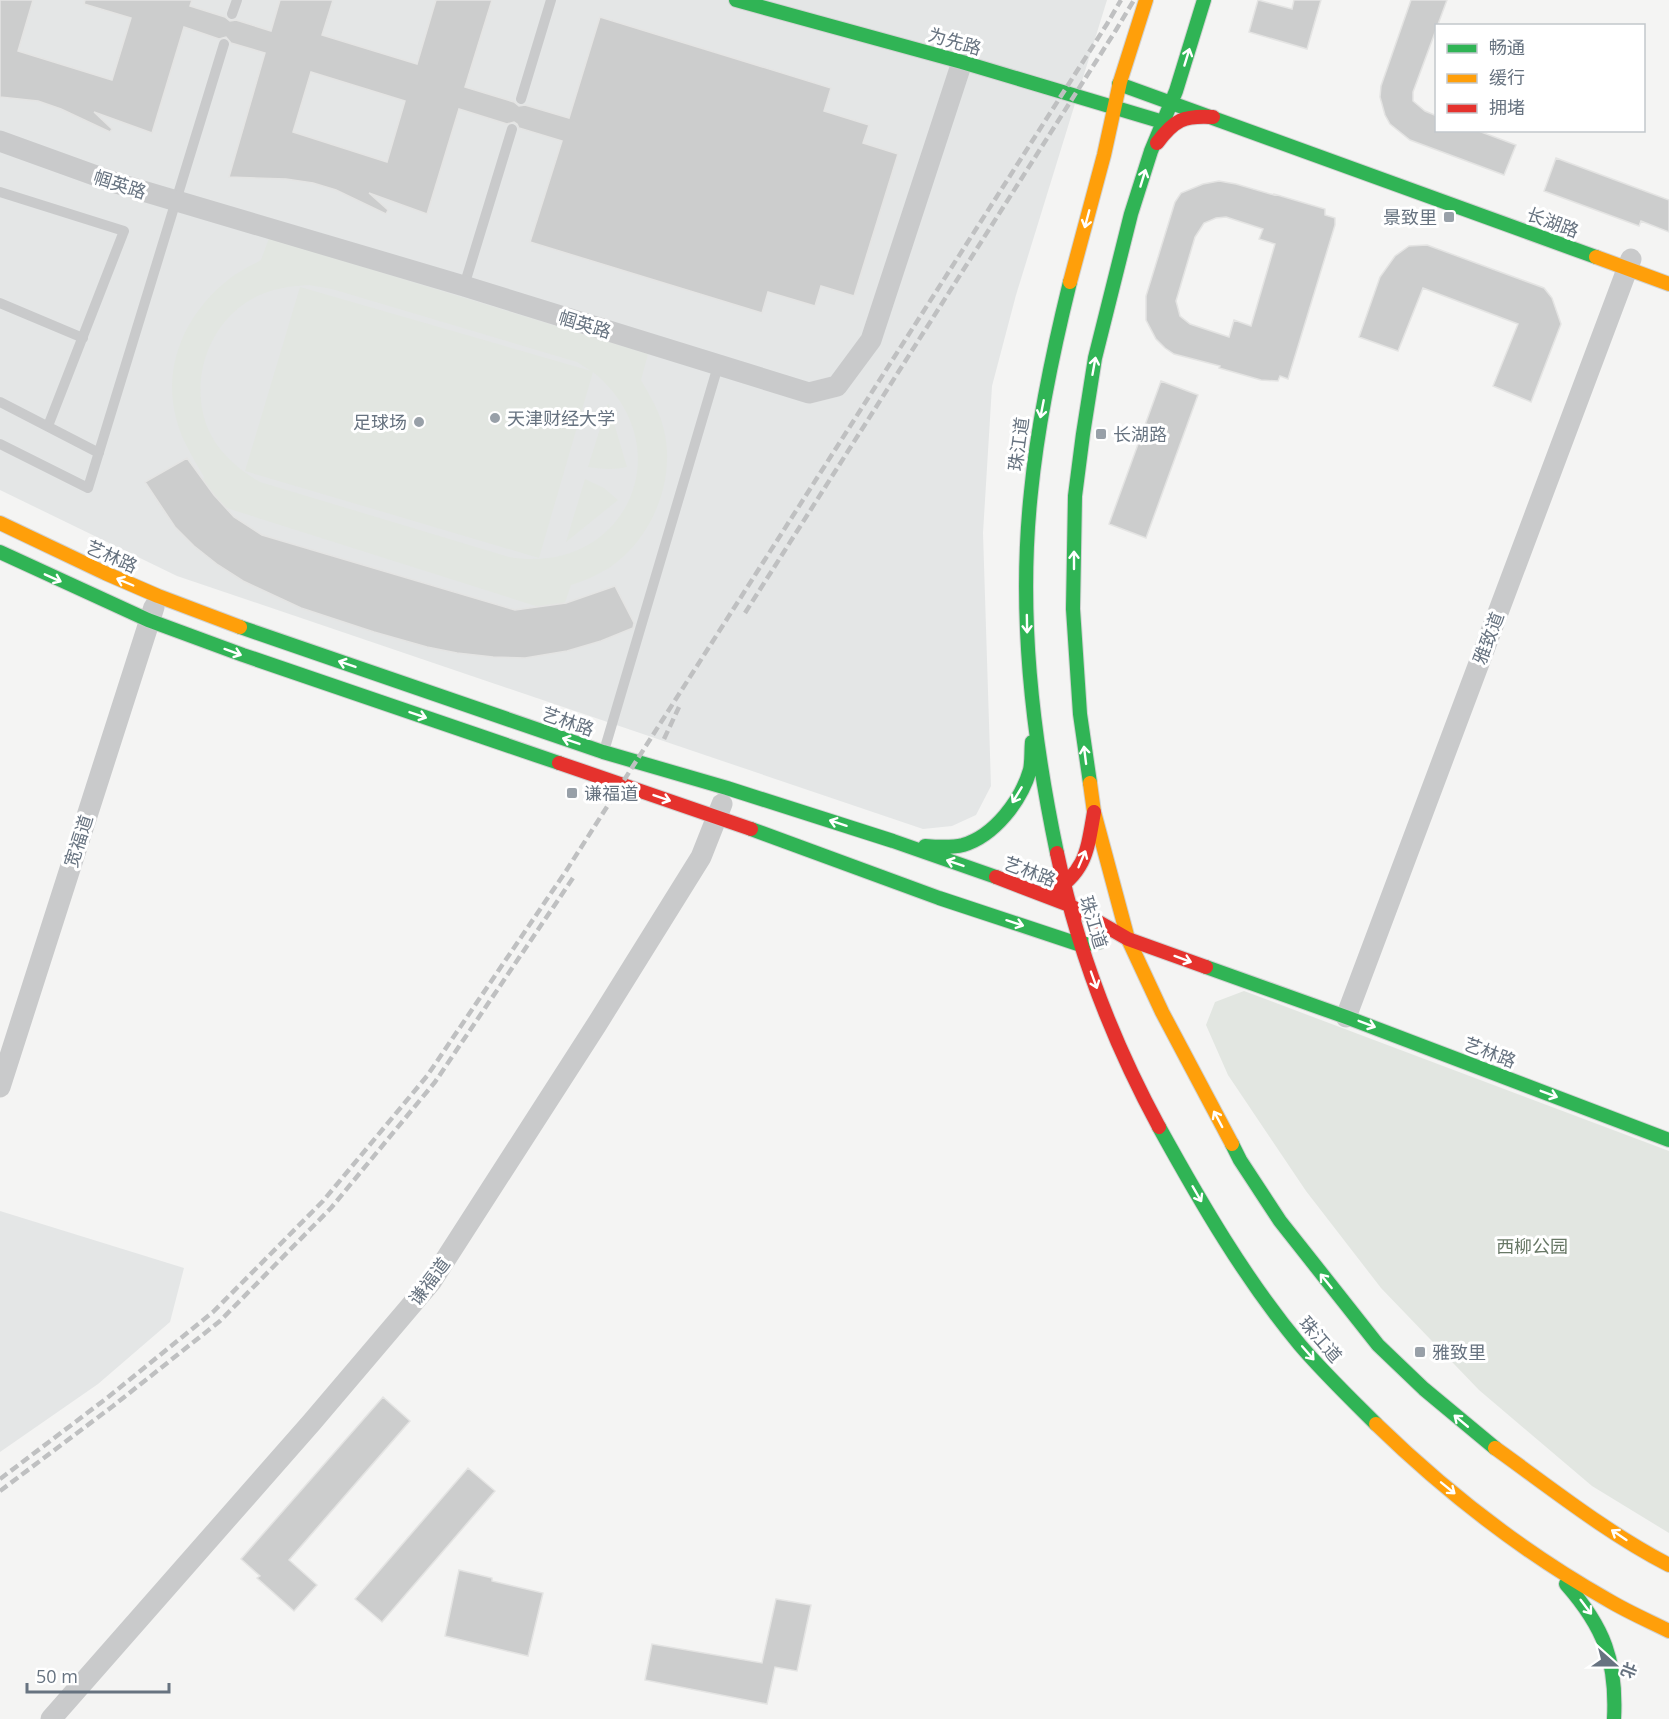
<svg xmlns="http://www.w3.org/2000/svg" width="1669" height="1719" font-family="'Open Sans','Noto Sans SC',sans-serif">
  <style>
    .built { fill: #e4e6e6 }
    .green { fill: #e2e6e1; fill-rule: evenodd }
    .building { fill: #cccdcd; stroke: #e4e4e3; stroke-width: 1.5; fill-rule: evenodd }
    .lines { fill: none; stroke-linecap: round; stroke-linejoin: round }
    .fast-casing { stroke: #d1d2d2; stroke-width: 16 }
    .slow-casing { stroke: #d1d2d2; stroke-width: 16 }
    .jam-casing { stroke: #d1d2d2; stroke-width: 16 }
    .lane { stroke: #c9cacb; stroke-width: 10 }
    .street { stroke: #c9cacb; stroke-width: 21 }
    .fast { stroke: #30b455; stroke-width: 14 }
    .slow { stroke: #ff9f0a; stroke-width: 14 }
    .jam { stroke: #e5322d; stroke-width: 14 }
    .rail { stroke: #bfc0c1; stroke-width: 4.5; stroke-dasharray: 9 4.5; stroke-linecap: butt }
    .oneway { stroke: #fff }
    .poi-dot { fill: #98a0a8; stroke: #fff; stroke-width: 2 }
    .labels { text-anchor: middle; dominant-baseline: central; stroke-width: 6; stroke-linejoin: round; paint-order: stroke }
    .street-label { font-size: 18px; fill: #677380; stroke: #fff }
    .poi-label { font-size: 18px; fill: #677380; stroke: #fff; text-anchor: start }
    .park-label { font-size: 18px; fill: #687866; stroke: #fff }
  </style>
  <rect width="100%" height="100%" fill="#f4f4f3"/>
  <path class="built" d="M0 0H1107L1016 295 992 386 983 533 991 786 976 815 952 826 923 829 177 576 0 490Z
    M0 1211 184 1268 170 1322 98 1384 0 1452Z"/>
  <path class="green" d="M269 238 648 354 641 380C650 396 660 412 664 430 676 481 652 539 609 568 597 575 584 581 571 585L561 614 198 499 204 477C193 458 181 439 176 418 162 364 187 312 229 279 239 271 251 266 261 260ZM309 285 332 289 577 362 591 371 300 287 245 471 539 558 593 372C685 447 625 577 509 557L260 482C239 470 219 453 209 431 188 384 207 324 252 299 269 289 289 286 309 285Z
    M608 403 627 467C614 470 601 469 588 467Z
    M585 479 604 488 618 500 566 542Z
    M1244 991 1669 1151V1533L1592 1486 1479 1390 1381 1288 1306 1191 1228 1075 1206 1025 1215 1002Z"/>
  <path class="building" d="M0 0H33L18 51 112 80 131 18 84 4 85 0H192L190 6 225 17 230 21 236 20 271 31 280 0H333L322 35 417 64 436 0H492L465 87 514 102 519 106 525 105 569 118 600 17 831 88 824 111 869 125 863 143 898 154 854 296 821 286 815 306 768 292 762 313 530 242 562 141 519 128 517 124 514 122 507 124 459 109 427 214 369 193 388 210 386 214 336 190 313 183 286 179 229 177 265 53 231 43 226 37 219 39 184 27 152 133 94 112 112 129 110 132 61 109 38 101 0 97ZM311 72 405 101 387 162 293 132Z
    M1258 0 1292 9 1294 0H1321L1307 49 1249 32Z
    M1411 0H1447L1413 92V101L1425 111 1437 116V130H1476L1516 145 1504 175 1410 140 1390 124 1385 115 1380 97 1381 86Z
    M1556 158 1669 200V232L1641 221 1639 226 1544 191Z
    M1219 181 1236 184 1274 195V194L1325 209V215L1335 218V225L1288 379 1280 376 1278 381 1261 380 1219 368 1220 366 1174 354 1165 348 1156 339 1146 320V296L1175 202 1181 193 1203 184ZM1226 217 1263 229 1259 239 1275 244 1251 326 1234 320 1229 337 1190 324 1180 316 1176 301 1195 237 1204 223 1216 218Z
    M1427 245 1544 288 1552 298 1561 324 1531 402 1493 386 1518 324 1423 288 1398 351 1359 337 1380 277 1395 256 1409 246Z
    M1161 381 1198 395 1146 538 1109 524Z
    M187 458 214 495 234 517 262 535 515 610 566 603 615 586 634 623 633 628 601 641 567 651 525 658 493 657 457 653 427 647 374 632 301 608 243 581 218 565 194 546 175 527 145 482Z
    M383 1397 410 1421 289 1560 317 1585 294 1611 257 1578 260 1576 241 1559Z
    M468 1468 495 1491 382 1622 355 1599Z
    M459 1570 492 1578V1581L543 1593 528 1656 445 1636Z
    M776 1599 811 1605 797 1671 775 1667 767 1704 645 1680 652 1644 762 1663Z"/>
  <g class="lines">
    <g class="fast-casing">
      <path id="fast" d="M736 0 962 62 1163 122
        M1119 84 1596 257
        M0 552 148 620 243 655 559 763
        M240 627 603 752 727 788 893 841 996 877
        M1090 783 1080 714 1073 609 1075 496 1083 434 1095 358 1131 214 1151 151 1176 91 1204 0
        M751 829 939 898 1081 945 1099 942
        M925 846C937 847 951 848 963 845 994 836 1021 801 1030 770 1032 761 1031 751 1032 742
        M1057 853C1032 734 1018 613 1031 492 1038 421 1053 351 1070 282
        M1206 967 1346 1017 1669 1140
        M1159 1127C1201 1203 1245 1279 1300 1345 1324 1373 1350 1398 1376 1424
        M1232 1144 1240 1160 1280 1221 1378 1345 1424 1389 1495 1448
        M1566 1584C1604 1627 1617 1661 1614 1719"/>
    </g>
    <g class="slow-casing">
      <path id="slow" d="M1596 257 1669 284
        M1070 282 1104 155 1120 82 1146 0
        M0 523 105 573 158 596 240 627
        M1090 783 1094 812 1128 939 1162 1012 1232 1144
        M1376 1424C1446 1492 1523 1552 1608 1600 1628 1612 1649 1621 1669 1631
        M1495 1448C1551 1488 1607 1533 1669 1565"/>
    </g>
    <g class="jam-casing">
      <path id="jam" d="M1157 143C1174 120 1184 115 1213 117
        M559 763 751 829
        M1057 853C1077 948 1113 1042 1159 1127
        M996 877 1069 905 1128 939 1206 967
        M1049 895C1086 872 1087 852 1094 812"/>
    </g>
    <path class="lane" d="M232 14 237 0
      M521 99 551 0
      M0 192 124 231 48 426
      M464 286 512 129
      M0 303 83 338
      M0 402 99 453
      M0 444 88 488 224 44
      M604 751 718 366"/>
    <path class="street" d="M0 141 116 183 464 286 809 393 837 386 871 340 962 62
      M1346 1017 1631 259
      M0 1087 154 607
      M51 1719 312 1422 431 1282 597 1024 701 857 722 804"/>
    <use href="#fast" class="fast"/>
    <use href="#slow" class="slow"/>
    <use href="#jam" class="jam"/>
    <path class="rail" d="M745 613 1116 30 1134 0
      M664 739 679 707
      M0 1479 107 1398 213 1312 323 1201 427 1076 566 871 1107 24 1121 0
      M0 1491 113 1406 220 1321 331 1208 435 1082 575 875"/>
  </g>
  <defs><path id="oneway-shaft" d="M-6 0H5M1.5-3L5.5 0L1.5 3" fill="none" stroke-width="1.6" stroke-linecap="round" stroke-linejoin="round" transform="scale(1.5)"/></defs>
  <g class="oneway">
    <use href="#oneway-shaft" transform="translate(1187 57) rotate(-73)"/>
    <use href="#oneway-shaft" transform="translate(1143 178) rotate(-73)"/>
    <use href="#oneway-shaft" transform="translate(1087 219) rotate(105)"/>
    <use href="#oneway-shaft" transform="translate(1094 366) rotate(-80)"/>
    <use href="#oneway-shaft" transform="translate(1042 409) rotate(101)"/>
    <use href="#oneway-shaft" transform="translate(1074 560) rotate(-90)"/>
    <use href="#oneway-shaft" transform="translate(53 578) rotate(24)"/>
    <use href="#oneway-shaft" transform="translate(125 582) rotate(-157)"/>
    <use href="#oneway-shaft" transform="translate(1027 624) rotate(89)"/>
    <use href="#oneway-shaft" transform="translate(233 652) rotate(20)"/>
    <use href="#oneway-shaft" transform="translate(347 664) rotate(-161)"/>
    <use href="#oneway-shaft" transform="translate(418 715) rotate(19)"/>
    <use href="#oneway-shaft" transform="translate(571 741) rotate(-161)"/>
    <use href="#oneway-shaft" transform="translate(1085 755) rotate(-97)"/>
    <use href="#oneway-shaft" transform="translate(1017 795) rotate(121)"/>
    <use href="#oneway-shaft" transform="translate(662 798) rotate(19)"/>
    <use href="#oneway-shaft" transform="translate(838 823) rotate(-162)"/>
    <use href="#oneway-shaft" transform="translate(1082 859) rotate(-67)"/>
    <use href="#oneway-shaft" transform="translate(955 863) rotate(-161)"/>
    <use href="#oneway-shaft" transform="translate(1015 923) rotate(18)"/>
    <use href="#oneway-shaft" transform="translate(1183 959) rotate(20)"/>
    <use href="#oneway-shaft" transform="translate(1094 980) rotate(70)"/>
    <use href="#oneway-shaft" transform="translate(1367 1024) rotate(21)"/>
    <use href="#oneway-shaft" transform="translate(1549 1094) rotate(21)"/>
    <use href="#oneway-shaft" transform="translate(1218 1119) rotate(-118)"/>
    <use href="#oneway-shaft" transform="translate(1197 1194) rotate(60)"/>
    <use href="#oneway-shaft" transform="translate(1326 1281) rotate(-129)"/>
    <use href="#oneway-shaft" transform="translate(1308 1353) rotate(49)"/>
    <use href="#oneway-shaft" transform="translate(1461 1421) rotate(-140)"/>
    <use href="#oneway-shaft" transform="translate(1448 1488) rotate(39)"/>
    <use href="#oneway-shaft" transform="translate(1619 1535) rotate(-146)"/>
    <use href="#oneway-shaft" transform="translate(1586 1607) rotate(53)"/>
  </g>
  <g class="poi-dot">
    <rect x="1443" y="211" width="12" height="12" rx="3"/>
    <circle cx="495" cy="418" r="6"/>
    <circle cx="419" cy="422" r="6"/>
    <rect x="1095" y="428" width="12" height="12" rx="3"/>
    <rect x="566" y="787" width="12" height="12" rx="3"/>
    <rect x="1414" y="1346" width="12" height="12" rx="3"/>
  </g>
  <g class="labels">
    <g class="street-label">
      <text transform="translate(955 41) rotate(16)">为先路</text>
      <text transform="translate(120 184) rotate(18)">帼英路</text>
      <text transform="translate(1553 222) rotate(20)">长湖路</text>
      <text transform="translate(585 324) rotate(17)">帼英路</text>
      <text transform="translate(1018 444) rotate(-82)">珠江道</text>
      <text transform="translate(112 556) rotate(24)">艺林路</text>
      <text transform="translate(1488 638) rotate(-69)">雅致道</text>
      <text transform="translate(568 721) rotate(19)">艺林路</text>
      <text transform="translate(78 841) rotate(-72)">宽福道</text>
      <text transform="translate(1030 871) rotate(20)">艺林路</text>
      <text transform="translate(1094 922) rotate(73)">珠江道</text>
      <text transform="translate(1490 1052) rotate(21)">艺林路</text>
      <text transform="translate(429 1281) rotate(-53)">谦福道</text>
      <text transform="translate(1321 1339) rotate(49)">珠江道</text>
    </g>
    <g class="poi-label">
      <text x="1437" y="217" text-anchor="end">景致里</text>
      <text x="507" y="418">天津财经大学</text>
      <text x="407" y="422" text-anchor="end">足球场</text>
      <text x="1113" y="434">长湖路</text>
      <text x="584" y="793">谦福道</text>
      <text x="1432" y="1352">雅致里</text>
    </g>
    <g class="park-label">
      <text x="1532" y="1246">西柳公园</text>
    </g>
  </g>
  <rect x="1435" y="24" width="210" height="108" fill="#ffffff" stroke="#c2c7cc" stroke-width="1.5"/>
  <rect x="1447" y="44" width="30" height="9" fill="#30b455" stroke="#c2c7cc" stroke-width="1.5"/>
  <text x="1489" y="54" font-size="18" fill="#677380">畅通</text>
  <rect x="1447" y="74" width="30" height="9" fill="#ff9f0a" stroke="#c2c7cc" stroke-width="1.5"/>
  <text x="1489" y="84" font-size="18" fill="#677380">缓行</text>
  <rect x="1447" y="104" width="30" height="9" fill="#e5322d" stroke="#c2c7cc" stroke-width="1.5"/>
  <text x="1489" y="114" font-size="18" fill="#677380">拥堵</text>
  <g transform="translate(1615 1665) rotate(111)" stroke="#ffffff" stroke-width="4.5" paint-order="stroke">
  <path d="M0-4.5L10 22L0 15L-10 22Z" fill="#677380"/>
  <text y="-9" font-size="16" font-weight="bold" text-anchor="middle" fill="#677380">北</text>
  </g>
  <path d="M27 1683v9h142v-9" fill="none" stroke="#677380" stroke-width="3"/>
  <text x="36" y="1683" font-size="18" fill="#677380" stroke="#ffffff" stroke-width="4.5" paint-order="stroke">50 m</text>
</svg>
